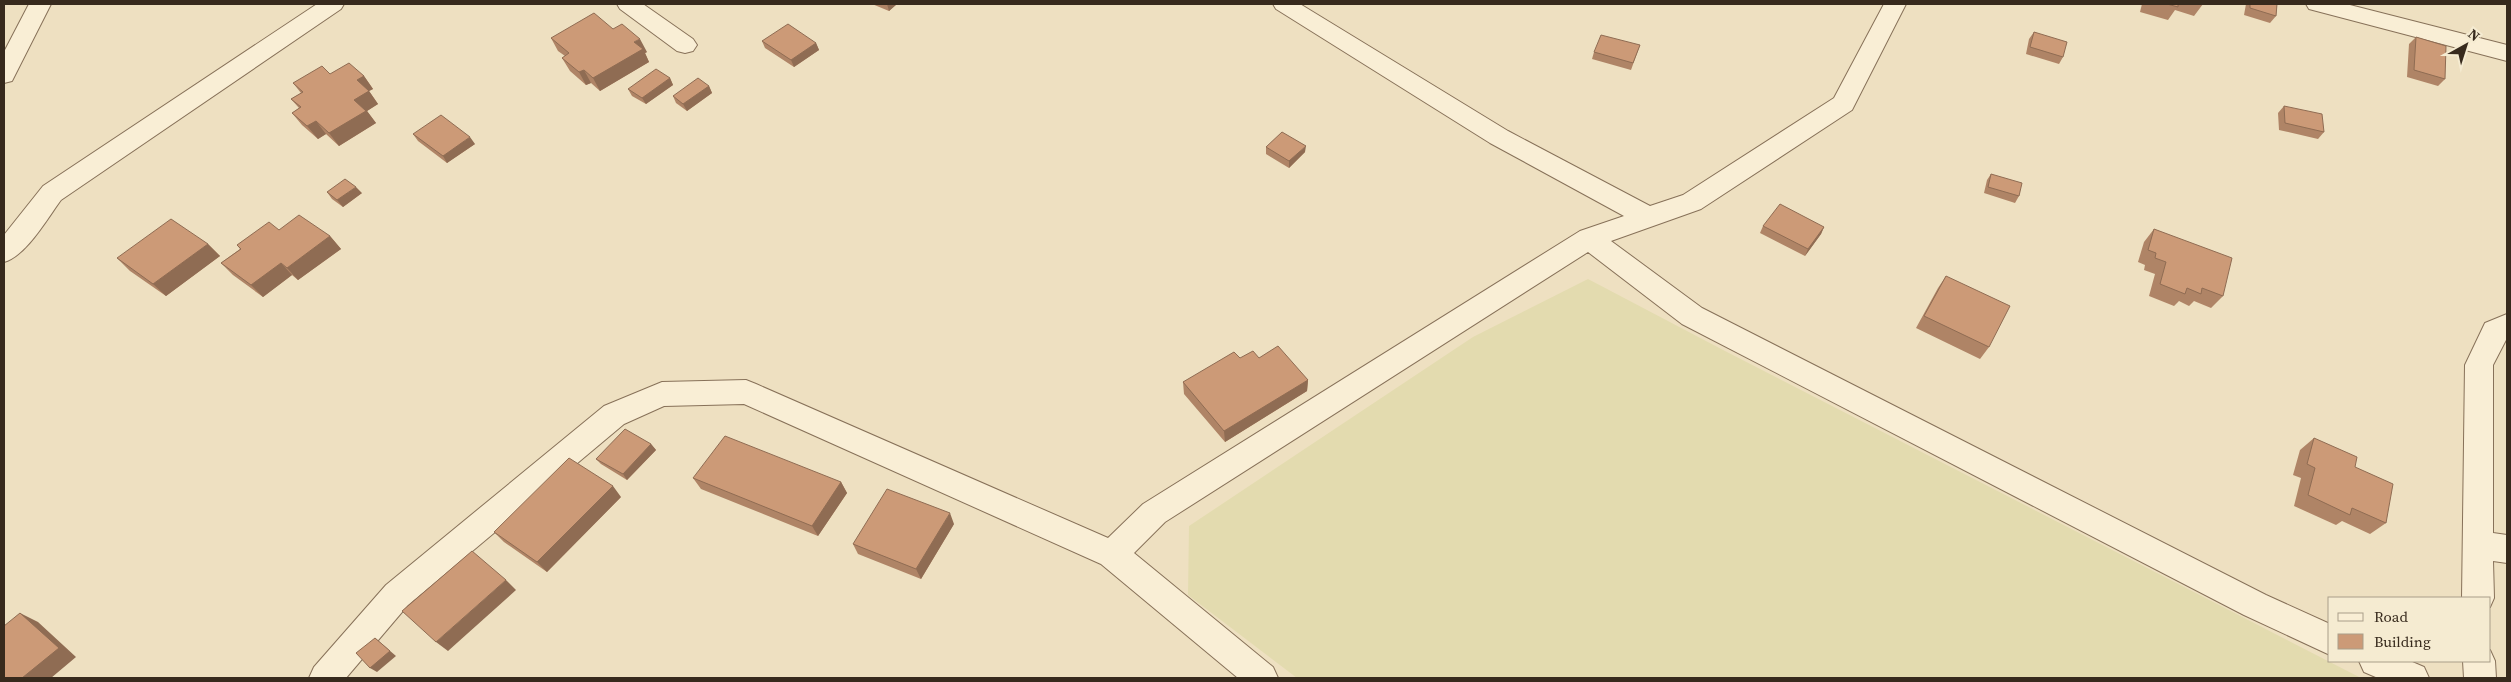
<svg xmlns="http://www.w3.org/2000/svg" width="2511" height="682" font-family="'Source Serif 4',serif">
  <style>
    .farmland { fill: #e3dbaf }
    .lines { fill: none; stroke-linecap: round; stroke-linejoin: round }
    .minor-casing { stroke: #877159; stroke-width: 2 }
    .minor { fill: #f9eed5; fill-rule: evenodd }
    .wall { fill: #af8466 }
    .shaded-wall { fill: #8f6c53 }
    .building { fill: #cc9a77; stroke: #8f6c53 }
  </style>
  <rect width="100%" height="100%" fill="#eee0c1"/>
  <path class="farmland" d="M1588 279 1725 351 2361 678H1297L1188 595 1189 526 1473 337Z"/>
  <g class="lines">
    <g class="minor-casing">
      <path id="minor" d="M29 4H51L12 81 4 83V52Z
        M317 4H344L341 9 61 200C47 219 26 256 4 262V235L43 186Z
        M617 4H643L693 39 697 45 693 51 685 53 677 51 620 9Z
        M1273 4H1300L1508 131 1650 206 1683 195 1834 98 1884 4H1906L1852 110 1701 209 1611 241 1702 308 2266 595 2330 624V655L2244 615 1682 324 1588 252 1165 522 1134 553 1273 667 1278 678H1238L1101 564 744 404 664 406 624 424 408 605 346 678H309L314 667 386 585 604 406 662 382 746 380 756 384 1108 538 1143 504 1580 231 1624 216 1490 143 1276 9Z
        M2306 4H2346L2507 45V61L2309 9Z
        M2507 314V338L2493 365V533L2507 535V563L2493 561 2494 598 2490 607V598H2462L2465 365 2485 323Z
        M2490 650 2495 661 2496 678H2464L2463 661H2490Z
        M2359 661H2410L2424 667 2429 678H2378L2364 672Z"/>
    </g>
    <use href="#minor" class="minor"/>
  </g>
  <path class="wall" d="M872 4H897L889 11Z
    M2142 4H2203L2194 16 2175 10 2168 20 2140 12Z
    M2246 4H2277L2276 16 2270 23 2244 15Z
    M2034 32 2063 57 2059 64 2026 54 2029 39Z
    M2416 37 2445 79 2438 86 2407 77 2409 44Z
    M551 38 647 52 645 53 649 62 600 91 591 83 586 85 570 71 562 58 565 56 558 51Z
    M762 41 816 43 819 50 794 67 765 48Z
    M1640 45 1631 70 1592 59 1594 52Z
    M330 74 364 76 373 89 369 91 378 104 367 111 376 123 339 146 326 134 318 139 302 125 292 113 299 108 291 99 301 93 293 83Z
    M670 78 673 85 646 104 632 96 628 89Z
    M709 86 712 93 687 111 676 103 673 96Z
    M2284 106 2324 132 2318 139 2279 130 2278 113Z
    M413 134 475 144 447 163 418 141Z
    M1266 147 1305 152 1289 168 1266 154Z
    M1991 174 2019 196 2015 203 1984 193 1987 180Z
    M327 192 362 193 343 207 332 199Z
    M1763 226 1824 227 1821 234 1805 256 1760 233Z
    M2154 229 2223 296 2211 308 2194 301 2189 306 2179 301 2174 306 2149 296 2155 274 2144 270 2145 265 2138 262 2144 242Z
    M279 230 330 236 341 249 298 280 292 275 263 297 233 275 221 263 240 249 237 245Z
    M208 244 220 256 166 296 130 271 117 258Z
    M1946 276 1989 347 1980 359 1916 328 1938 288Z
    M1240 358H1259L1308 380 1307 391 1225 442 1184 394 1183 382Z
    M2314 438 2355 467 2386 523 2370 534 2342 521 2336 525 2294 506 2301 478 2293 475 2300 450Z
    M651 444 656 450 627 480 601 464 596 459Z
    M693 478 841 482 847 493 818 536 701 489Z
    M621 497 547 572 504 542 494 532Z
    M954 524 921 579 858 554 853 544Z"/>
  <path class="shaded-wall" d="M887 4H897L889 11Z
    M640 39 647 52 645 53 649 62 600 91 593 78 634 42Z
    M816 43 819 50 794 67 791 60Z
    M584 70 591 83 586 85 579 72Z
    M364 76 373 89 369 91 378 104 367 111 376 123 339 146 329 133 354 100 357 80Z
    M670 78 673 85 646 104 642 98Z
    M709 86 712 93 687 111 683 104Z
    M316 121 326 134 318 139 307 126Z
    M470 137 475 144 447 163 443 156Z
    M1306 146 1305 152 1289 168V161Z
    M356 187 362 193 343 207 337 200Z
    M1824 227 1821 234 1805 256 1808 249Z
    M330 236 341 249 298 280 287 268Z
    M208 244 220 256 166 296 153 284Z
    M281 263 292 275 263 297 251 285Z
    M1308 380 1307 391 1225 442 1224 431Z
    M651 444 656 450 627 480 623 474Z
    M841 482 847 493 818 536 812 526Z
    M613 486 621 497 547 572 537 562Z
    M950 513 954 524 921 579 916 569Z
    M506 580 516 590 448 651 436 642Z
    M20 613 38 622 76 657 51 678H22Z
    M375 638 396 656 377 672 370 668Z"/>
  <path class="building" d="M2167 4H2178V7Z
    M2250 4H2277L2276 16 2250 8Z
    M594 13 613 29 622 24 640 39 634 42 643 49 593 78 584 70 579 72 562 58 569 53 551 38Z
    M788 24 816 43 791 60 762 41Z
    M2034 32 2067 42 2063 57 2030 47Z
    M1601 35 1640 45 1633 63 1594 52Z
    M2416 37 2446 46 2445 79 2414 70Z
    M349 63 364 76 357 80 369 91 354 100 366 111 329 133 316 121 307 126 292 113 301 107 291 99 303 92 293 83 322 66 330 74Z
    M656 69 670 78 642 98 628 89Z
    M698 78 709 86 683 104 673 96Z
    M2284 106 2322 114 2324 132 2285 123Z
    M441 115 470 137 443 156 413 134Z
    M1282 132 1306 146 1289 161 1266 147Z
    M1991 174 2022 183 2019 196 1988 187Z
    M345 179 356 187 337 200 327 192Z
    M1780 204 1824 227 1808 249 1763 226Z
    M299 215 330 236 287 268 281 263 251 285 221 263 241 249 237 245 269 222 279 230Z
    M171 219 208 244 153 284 117 258Z
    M2154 229 2232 258 2223 296 2202 288 2201 294 2187 288 2185 294 2160 284 2166 262 2155 258 2156 253 2148 250Z
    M1946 276 2010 306 1989 347 1924 316Z
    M1278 346 1308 380 1224 431 1183 382 1234 352 1240 358 1253 351 1259 358Z
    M625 429 651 444 623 474 596 459Z
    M725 436 841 482 812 526 693 478Z
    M2314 438 2357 457 2355 467 2393 484 2386 523 2352 508 2350 515 2308 495 2315 468 2307 464Z
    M569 458 613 486 537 562 494 532Z
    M887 489 950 513 916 569 853 544Z
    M472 551 506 580 436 642 402 611Z
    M20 613 59 648 22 678H4V626Z
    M375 638 390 651 370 668 356 653Z"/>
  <rect width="2511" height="682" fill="none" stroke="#372a1d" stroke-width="10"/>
  <rect x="2328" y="597" width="162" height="65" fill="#f5ebd1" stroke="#a99e89"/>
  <rect x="2338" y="613" width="25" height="8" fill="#f9eed5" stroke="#a99e89"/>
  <text x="2374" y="622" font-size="15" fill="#372a1d">Road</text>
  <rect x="2338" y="634" width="25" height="15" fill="#cc9a77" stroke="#a99e89"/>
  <text x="2374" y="647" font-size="15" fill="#372a1d">Building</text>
  <g transform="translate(2466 45) rotate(39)" stroke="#f5ebd1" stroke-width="4" paint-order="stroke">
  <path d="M0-4L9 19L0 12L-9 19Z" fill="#372a1d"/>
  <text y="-8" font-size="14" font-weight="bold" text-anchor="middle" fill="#372a1d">N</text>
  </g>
</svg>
